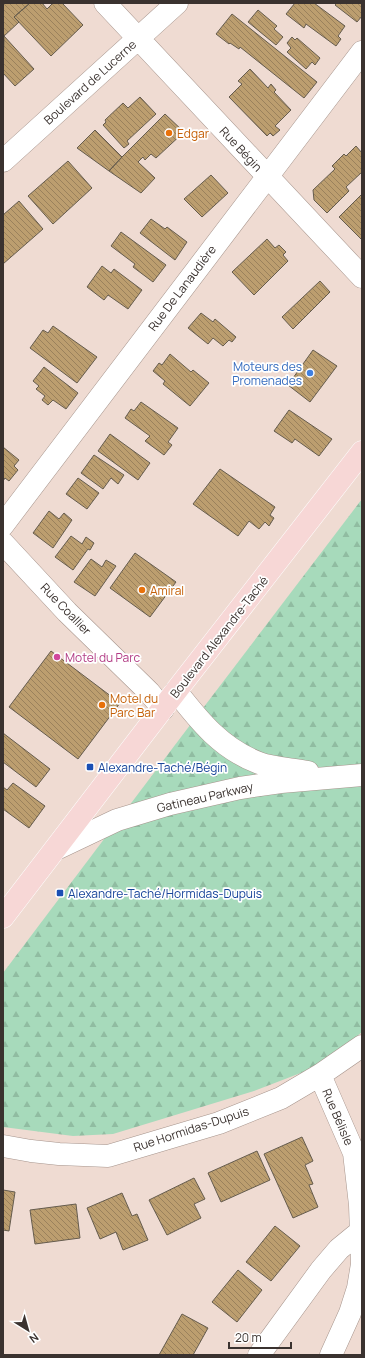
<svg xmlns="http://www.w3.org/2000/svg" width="365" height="1358" font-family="Manrope,sans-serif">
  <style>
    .forest { fill: url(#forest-firs) }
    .building { fill: url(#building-back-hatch); stroke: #655c4e }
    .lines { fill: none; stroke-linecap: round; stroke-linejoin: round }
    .minor-casing { stroke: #a6948c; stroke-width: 23 }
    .major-casing { stroke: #fff; stroke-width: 23 }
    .minor { stroke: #fff; stroke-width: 22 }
    .major { stroke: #f7d7d6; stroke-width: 22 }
    .food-dot { fill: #e8710a; stroke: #fff; stroke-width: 1.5 }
    .shop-dot { fill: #3f7fe0; stroke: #fff; stroke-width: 1.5 }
    .hotel-dot { fill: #d1479c; stroke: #fff; stroke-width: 1.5 }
    .transit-dot { fill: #1a4fb4; stroke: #fff; stroke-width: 1.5 }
    .labels { text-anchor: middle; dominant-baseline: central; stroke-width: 3.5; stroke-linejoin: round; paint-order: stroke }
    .street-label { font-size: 12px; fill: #3a322f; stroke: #fff }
    .food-label { font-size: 12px; fill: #c56008; stroke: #fff; text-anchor: start }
    .shop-label { font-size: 12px; fill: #366cbe; stroke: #fff; text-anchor: end }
    .hotel-label { font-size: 12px; fill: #b23c85; stroke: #fff; text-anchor: start }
    .transit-label { font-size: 12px; fill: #164399; stroke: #fff; text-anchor: start }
  </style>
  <defs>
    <pattern id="forest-firs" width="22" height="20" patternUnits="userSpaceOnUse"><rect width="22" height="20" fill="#a7dabb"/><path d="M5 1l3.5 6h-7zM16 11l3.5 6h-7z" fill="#90bca1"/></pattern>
    <pattern id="building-back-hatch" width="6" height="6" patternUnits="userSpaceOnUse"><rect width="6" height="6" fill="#bc9e6f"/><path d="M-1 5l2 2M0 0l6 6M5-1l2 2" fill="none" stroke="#9a815c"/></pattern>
  </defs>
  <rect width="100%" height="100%" fill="#efdbd2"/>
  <path class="forest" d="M362 499V1032L324 1064 254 1091 113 1134 73 1136 3 1127V973L181 737Z"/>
  <path class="building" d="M3 3H30L14 17 19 22 3 37Z
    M30 3H42L47 9 53 3H62L83 25 51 56 14 17Z
    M295 3H314L345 26 338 36 341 39 336 46 306 24 304 28 286 14Z
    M337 3H362V16L357 22 335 5Z
    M258 10 277 26 274 29 283 37 276 45 248 22Z
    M232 14 317 82 304 98 240 47 239 49 230 43 229 44 216 34Z
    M4 36 34 69 15 86 3 73Z
    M292 37 295 40 297 38 320 58 315 65 312 62 306 69 287 52 291 48 287 43Z
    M250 69 268 88 271 84 276 90 274 92 291 110 275 126 280 130 273 136 270 133 267 136 229 97 242 84 238 81Z
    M140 97 156 114 127 141 129 144 124 148 103 125 106 122 105 120 123 103 128 108Z
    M165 114 184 132 156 158 151 154 145 160 143 157 138 162 155 178 141 193 109 171 122 157Z
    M95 130 122 157 109 171 77 148Z
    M356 146 362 153V172L346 187 349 191 327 213 314 200 313 190 335 169 332 166 344 154 346 156Z
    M68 161 92 188 53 224 28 196Z
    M211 175 228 193 202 217 184 199Z
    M362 194V240L339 217Z
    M19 201 43 229 3 264V215Z
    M151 219 165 229 167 227 187 242 175 260 140 233Z
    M121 232 166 265 153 282 133 267 135 264 111 246Z
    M267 239 275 248 279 245 286 252 283 255 288 261 254 295 232 272Z
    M102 266 111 273 114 269 142 290 128 309 108 295 104 300 87 287Z
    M320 281 330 292 293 329 282 317Z
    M201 313 213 322 215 319 236 337 232 342 229 340 223 346 213 338 208 344 188 328Z
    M53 326 97 357 77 383 30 348 43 330 48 333Z
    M313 350 337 366 310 402 288 385Z
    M170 354 191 372 193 370 209 383 190 406 163 384 165 381 153 371 159 363 162 365Z
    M44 367 78 393 66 409 53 400 48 405 42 400 45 396 36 389 39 386 33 381Z
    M141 402 178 428 168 442 172 445 164 455 145 441 150 436 125 418 131 409 134 411Z
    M289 410 332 439 319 456 295 439 292 443 274 431Z
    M110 434 150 463 138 480 98 451Z
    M3 447 19 460 14 466 18 470 9 481 5 478 3 481Z
    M94 455 124 475 118 484 111 478 103 489 81 473Z
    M220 469 275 507 270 515 274 518 269 526 265 522 259 529 249 521 238 536 193 504Z
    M78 478 99 493 87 509 66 494Z
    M49 511 59 519 64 513 72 520 53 548 33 533Z
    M71 536 82 544 86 537 94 543 90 550 88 549 73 570 55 557Z
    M135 553 176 582 150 617 110 588Z
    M91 559 102 567 106 560 116 566 95 596 74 582Z
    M51 651 120 703 78 759 9 707Z
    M3 733 50 769 36 787 3 762Z
    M13 783 45 806 29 828 3 809V787L7 790Z
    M302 1137 313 1161 305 1165 313 1184 309 1185 318 1207 293 1218 264 1154Z
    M257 1151 270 1180 221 1202 208 1173Z
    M194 1178 205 1199 194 1204 201 1218 167 1235 149 1200Z
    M3 1190 15 1192 9 1231 3 1230Z
    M122 1193 132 1216 137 1214 148 1240 123 1250 116 1232 100 1239 87 1208Z
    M76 1204 80 1238 35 1244 30 1210Z
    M275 1226 300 1246 271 1281 246 1262Z
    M238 1270 262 1290 237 1322 212 1302Z
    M182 1314 208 1328 193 1355H159Z"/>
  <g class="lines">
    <g class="minor-casing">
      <path id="minor" d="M105 3 362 277
        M3 161 177 3
        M3 525 362 52
        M3 543 67 612 149 692 163 709
        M176 691C200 722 222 749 259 763 272 768 293 769 308 772
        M56 849 117 820 170 804 240 788 281 782 362 775
        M320 1075 354 1153 360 1205 362 1264 358 1288 350 1313 331 1355
        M3 1146 31 1151 59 1154 108 1156 219 1123 281 1098 320 1075 362 1046
        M259 1355 321 1270 339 1249 361 1231"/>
    </g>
    <g class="major-casing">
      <path id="major" d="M3 917 176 691 362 452"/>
    </g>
    <use href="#minor" class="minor"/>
    <use href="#major" class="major"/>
  </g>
  <g class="food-dot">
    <circle cx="169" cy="133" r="4"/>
    <circle cx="142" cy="590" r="4"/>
    <circle cx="102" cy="705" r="4"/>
  </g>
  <circle class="shop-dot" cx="310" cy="373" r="4"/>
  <circle class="hotel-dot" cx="57" cy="657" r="4"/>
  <g class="transit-dot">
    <rect x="86" y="763" width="8" height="8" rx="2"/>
    <rect x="56" y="889" width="8" height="8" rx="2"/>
  </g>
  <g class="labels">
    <g class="street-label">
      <text transform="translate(90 82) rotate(-42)">Boulevard de Lucerne</text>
      <text transform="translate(241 149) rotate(47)">Rue Bégin</text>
      <text transform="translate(182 288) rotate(-53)">Rue De Lanaudière</text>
      <text transform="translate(66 609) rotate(46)">Rue Coallier</text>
      <text transform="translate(219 637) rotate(-52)">Boulevard Alexandre-Taché</text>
      <text transform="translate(205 797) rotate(-13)">Gatineau Parkway</text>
      <text transform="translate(338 1117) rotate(67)">Rue Bélisle</text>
      <text transform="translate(191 1129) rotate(-18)">Rue Hormidas-Dupuis</text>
    </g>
    <g class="food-label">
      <text x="177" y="133">Edgar</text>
      <text x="150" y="590">Amiral</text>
      <text x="110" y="698">Motel du<tspan x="110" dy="14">Parc Bar</tspan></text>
    </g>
    <g class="shop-label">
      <text x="302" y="366">Moteurs des<tspan x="302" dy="14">Promenades</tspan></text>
    </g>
    <g class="hotel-label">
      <text x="65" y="657">Motel du Parc</text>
    </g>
    <g class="transit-label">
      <text x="98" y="767">Alexandre-Taché/Bégin</text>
      <text x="68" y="893">Alexandre-Taché/Hormidas-Dupuis</text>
    </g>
  </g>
  <rect width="365" height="1358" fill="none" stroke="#3a322f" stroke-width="8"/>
  <g transform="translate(28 1330) rotate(143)" stroke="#ffffff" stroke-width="3" paint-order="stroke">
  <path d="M0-3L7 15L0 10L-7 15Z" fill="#3a322f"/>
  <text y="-6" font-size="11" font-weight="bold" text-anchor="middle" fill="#3a322f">N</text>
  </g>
  <path d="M229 1342v6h62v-6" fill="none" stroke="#3a322f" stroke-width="2"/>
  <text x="235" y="1342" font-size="12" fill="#3a322f" stroke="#ffffff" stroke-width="3" paint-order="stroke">20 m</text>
</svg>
